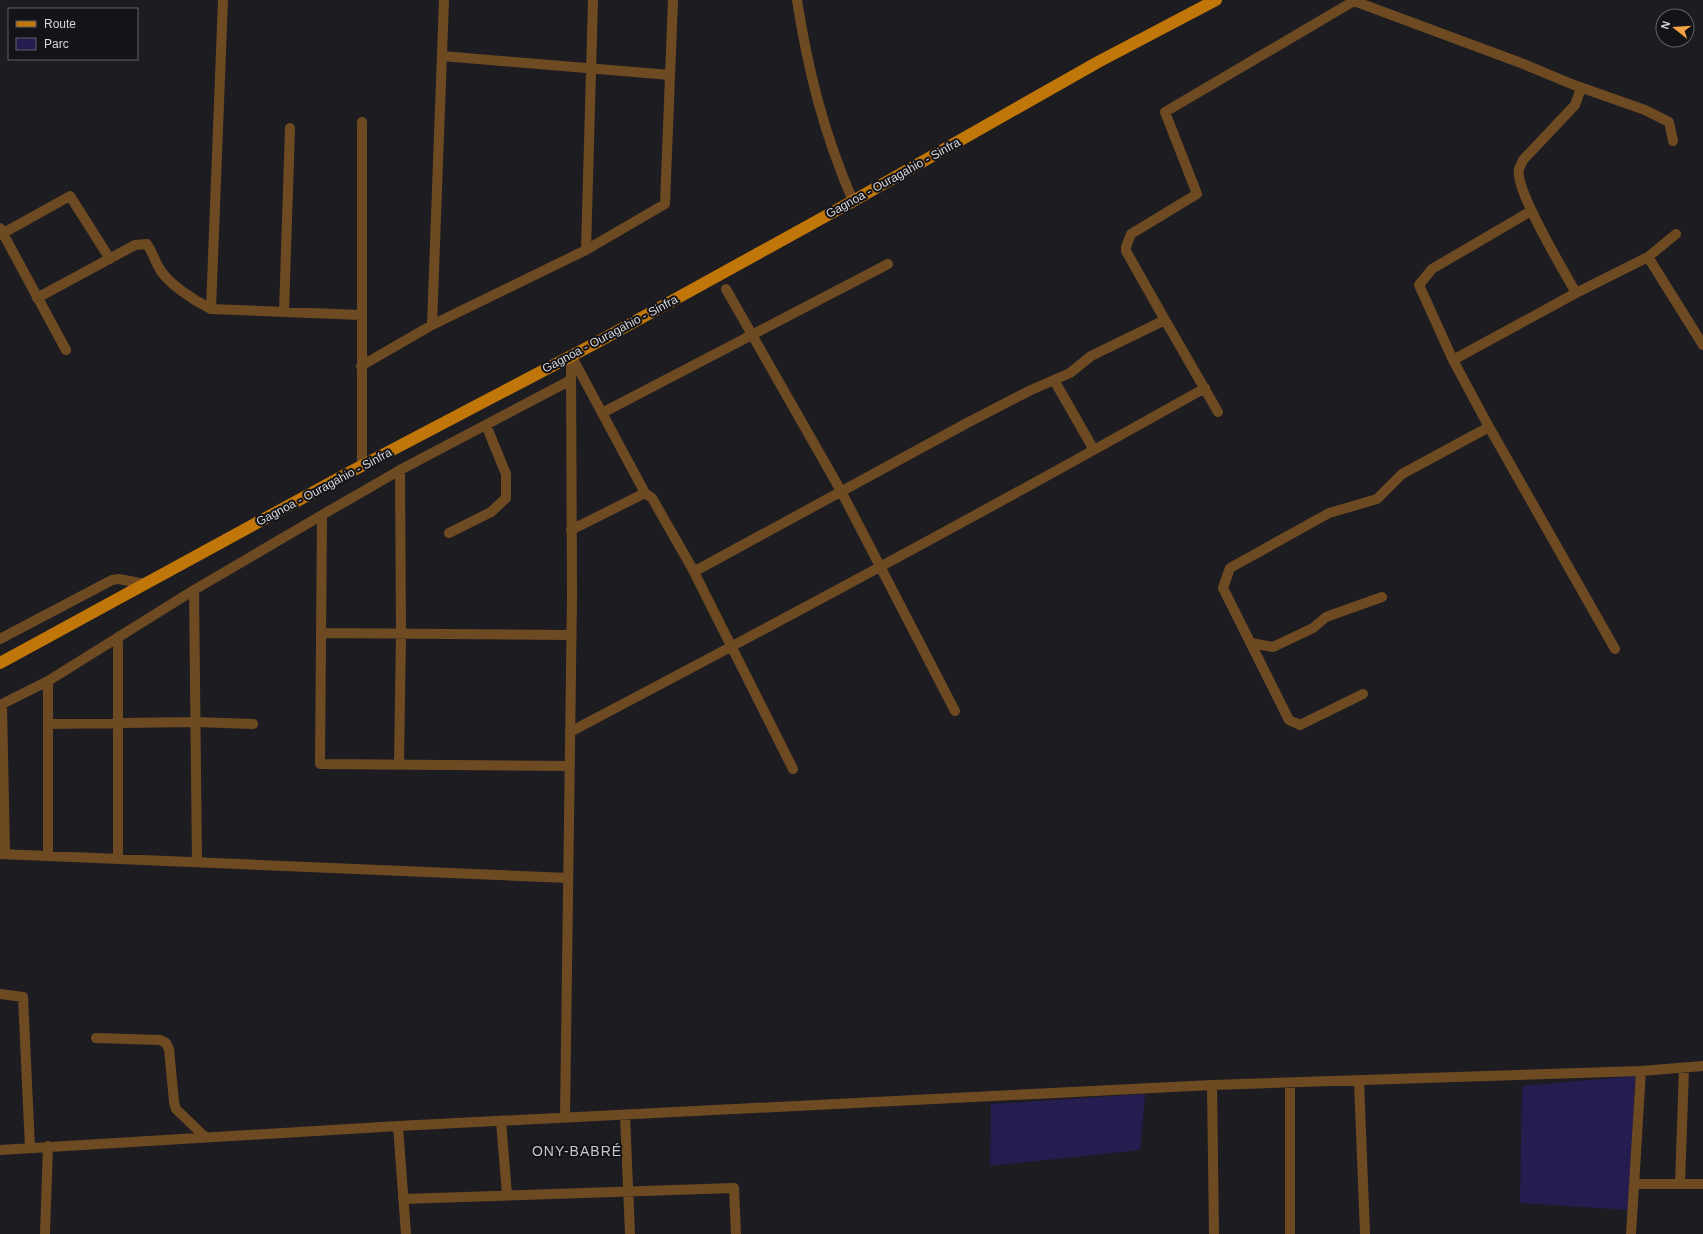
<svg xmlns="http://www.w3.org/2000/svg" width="1703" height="1234" font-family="Helvetica,sans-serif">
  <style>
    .green { fill: #251c50 }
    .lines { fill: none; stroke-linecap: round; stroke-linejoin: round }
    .minor { stroke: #6e4a23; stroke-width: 10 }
    .major { stroke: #c07609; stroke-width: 12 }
    .labels { text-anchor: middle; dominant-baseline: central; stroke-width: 4; stroke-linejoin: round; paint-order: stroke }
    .street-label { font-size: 12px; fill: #d7d7db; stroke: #131318 }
    .quarter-label { font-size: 14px; letter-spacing: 1px; fill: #c7c7ce; stroke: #131318 }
  </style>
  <rect width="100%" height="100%" fill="#1c1c21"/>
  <path class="green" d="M1635 1076 1629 1210 1520 1203 1522 1086Z
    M1145 1094 1140 1150 990 1166 991 1104Z"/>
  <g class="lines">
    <path class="minor" d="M223 0 211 309 361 315
      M797 0C808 71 824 134 853 201
      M442 56 670 75
      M0 228 66 350
      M0 235 70 196 110 259
      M586 250 593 0
      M1648 257 1676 234
      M726 289 841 491 955 711
      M1576 293C1564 271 1514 189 1519 169 1520 166 1522 163 1523 160L1575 105 1581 88
      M37 298 135 245 147 244C153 253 153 257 158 266 166 283 195 301 211 309
      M284 312 290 128
      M1165 320 1218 412
      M432 325 444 0
      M572 357 645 493
      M1453 360 1576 293 1648 257 1703 345
      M361 366 432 325 586 250 665 204 673 0
      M1054 380 1094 450
      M602 413 888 264
      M1489 427 1615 649
      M362 466V122
      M322 515 400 470 571 380
      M571 530 645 493 652 498 692 568 697 570 967 423 1031 390 1070 373 1091 356 1165 320 1126 251V247L1131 234 1197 194 1165 112 1354 1 1521 63 1574 85 1645 110 1669 122 1673 141
      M449 533 491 512 506 498V474L486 425
      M692 568 793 769
      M194 590 197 862
      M321 633 571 635
      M118 637V859
      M0 639 112 580 119 579 145 584
      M1251 643 1273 647 1313 628 1326 617 1382 597
      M1363 694 1300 725 1289 720 1223 588 1230 568 1329 513 1377 499 1402 474 1489 427 1453 360 1419 285 1432 269 1531 211
      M2 704 5 854
      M0 705 48 681 194 590 322 515 320 764 569 766
      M48 724 195 722 253 724
      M570 732C783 620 995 506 1205 388
      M399 765 401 634 400 470
      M0 854 568 878
      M48 856V681
      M0 994 23 997 30 1148
      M96 1038 160 1040 166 1043 169 1049 174 1102 176 1109 205 1137
      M1359 1081 1365 1234
      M1212 1085 1214 1234
      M625 1115 630 1234
      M565 1118 572 597 571 356
      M501 1121 507 1195
      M398 1126 406 1234
      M0 1150 398 1126 1212 1085 1641 1071 1703 1066
      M1635 1184H1680L1684 1068
      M1680 1184H1703
      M403 1199 734 1188 736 1234
      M45 1234 48 1146
      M1290 1234V1084
      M1631 1234 1641 1071"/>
    <path class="major" d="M0 663 352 471 594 344 853 201 1098 62 1216 0"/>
  </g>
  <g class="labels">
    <g class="street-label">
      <text transform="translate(893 178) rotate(-29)">Gagnoa - Ouragahio - Sinfra</text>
      <text transform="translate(610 334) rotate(-28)">Gagnoa - Ouragahio - Sinfra</text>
      <text transform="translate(324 487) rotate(-28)">Gagnoa - Ouragahio - Sinfra</text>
    </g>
    <g class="quarter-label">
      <text x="577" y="1151">ONY-BABRÉ</text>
    </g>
  </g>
  <rect x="8" y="8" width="130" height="52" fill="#131318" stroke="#616166"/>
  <rect x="16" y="21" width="20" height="6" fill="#c07609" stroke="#616166"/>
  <text x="44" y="28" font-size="12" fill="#d7d7db">Route</text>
  <rect x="16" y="38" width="20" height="12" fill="#251c50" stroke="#616166"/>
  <text x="44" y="48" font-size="12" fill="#d7d7db">Parc</text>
  <g transform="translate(1675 28) rotate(287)"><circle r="19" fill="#131318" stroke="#616166"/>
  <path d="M0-3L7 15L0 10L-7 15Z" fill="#f4a345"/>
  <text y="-6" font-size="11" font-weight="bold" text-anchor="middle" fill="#d7d7db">N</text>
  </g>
</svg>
